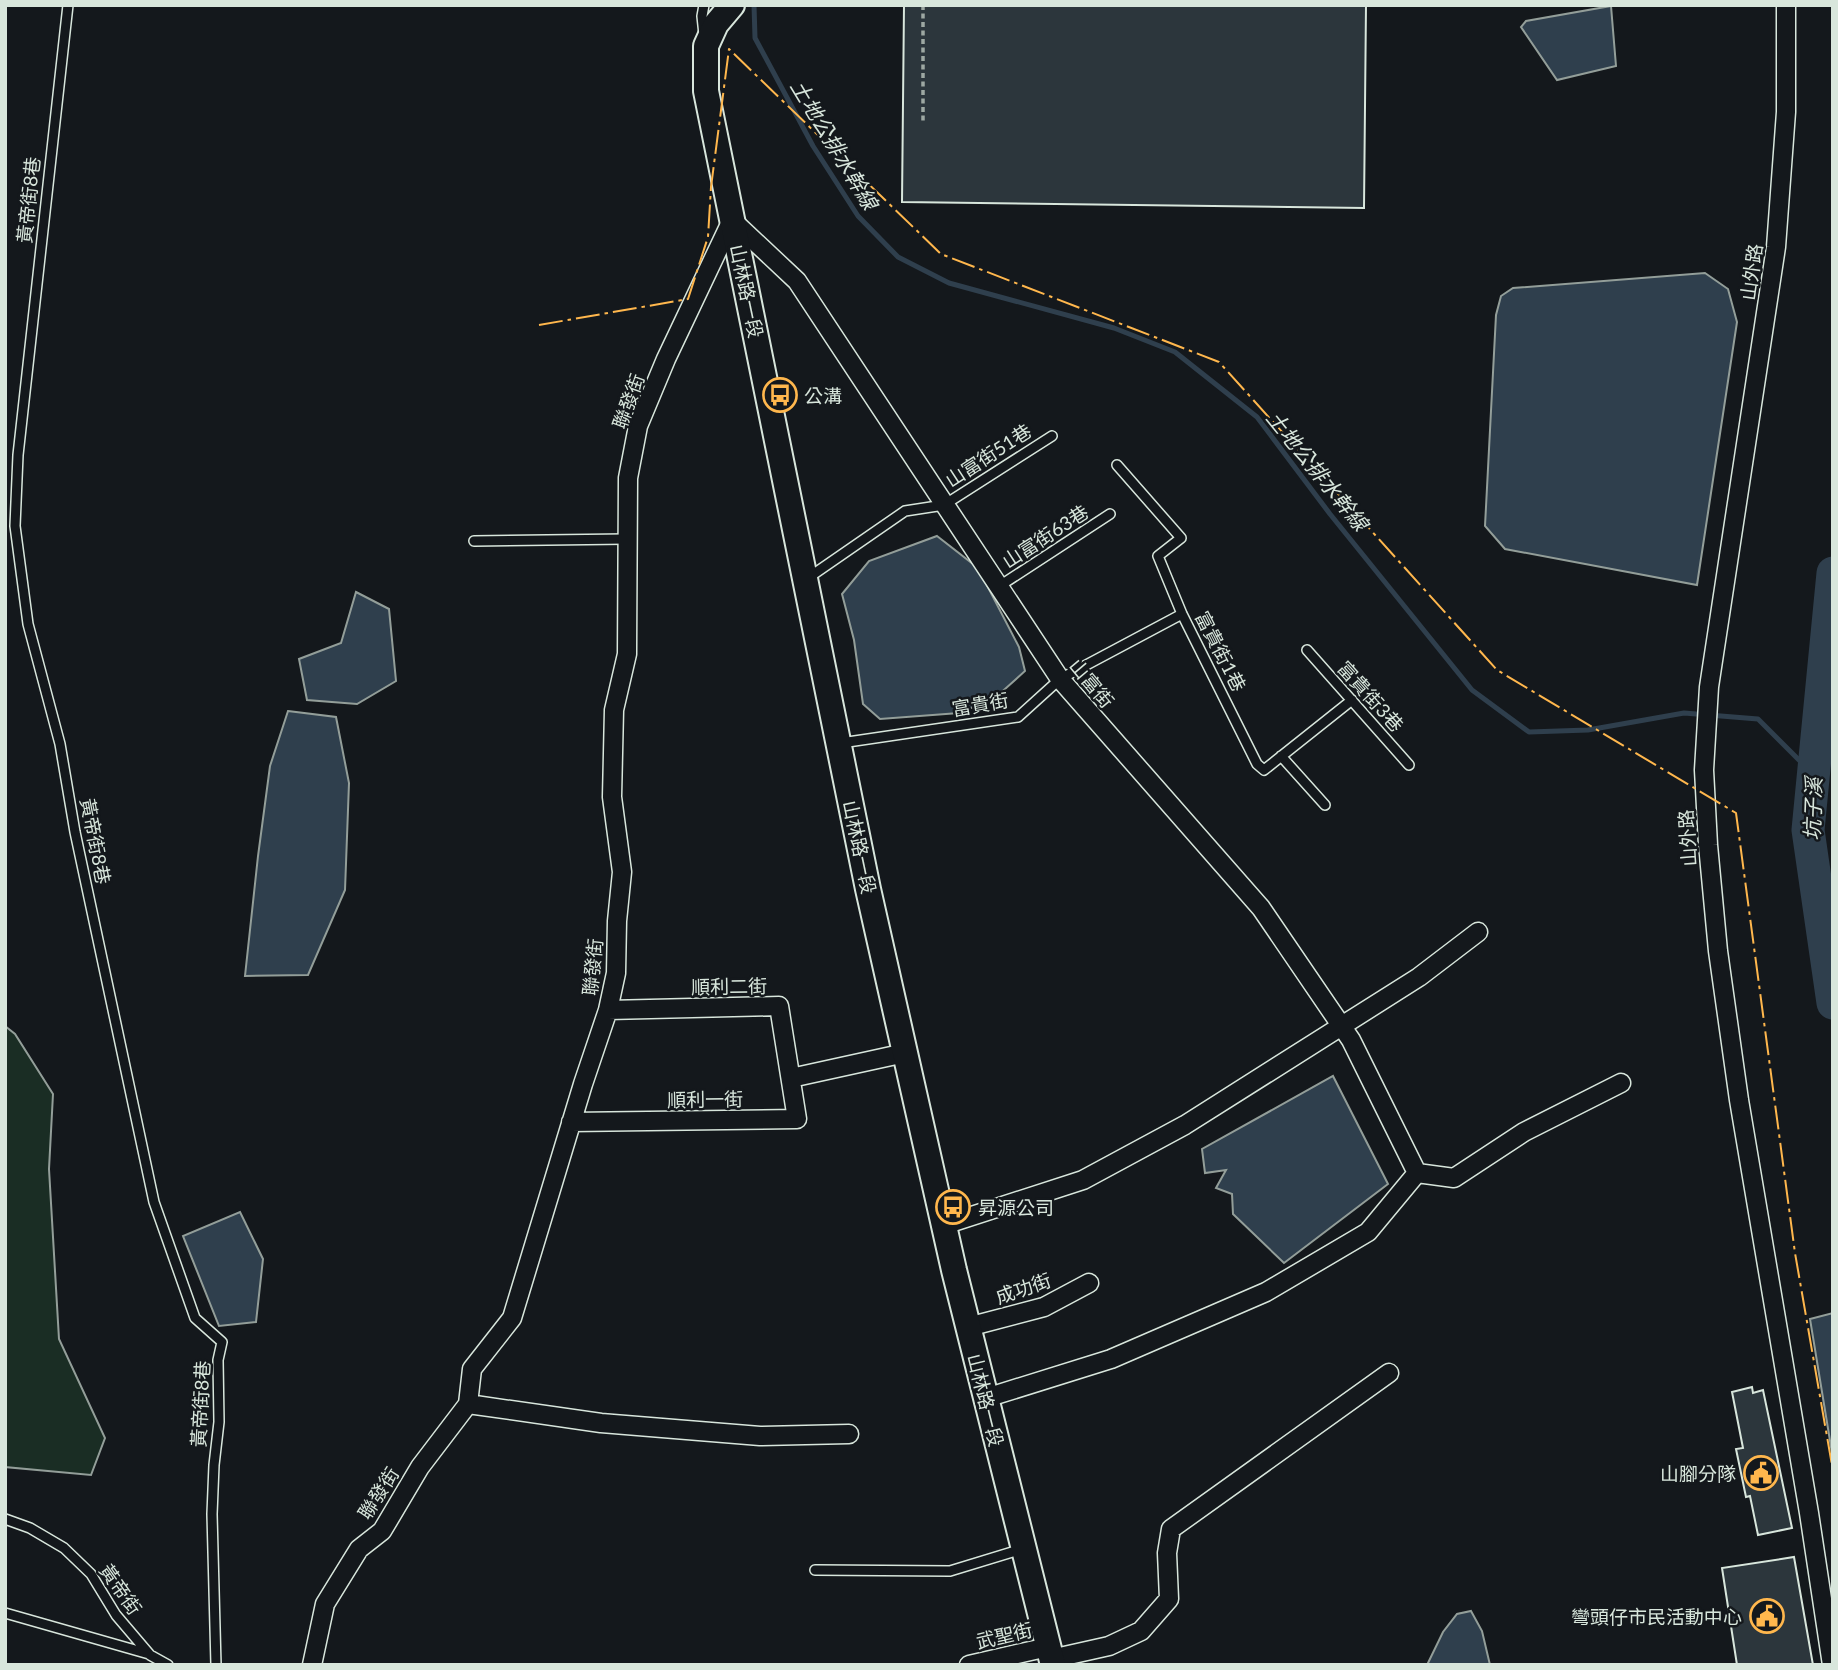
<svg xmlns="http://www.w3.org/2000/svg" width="1838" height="1670" font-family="Lato,'Noto Sans TC',sans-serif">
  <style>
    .green { fill: #1a2d24; stroke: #939e99; stroke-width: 2 }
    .water { fill: #2f3f4d; stroke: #939e99; stroke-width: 2 }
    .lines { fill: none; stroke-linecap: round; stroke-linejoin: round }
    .stream { stroke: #2f3f4d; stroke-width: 5 }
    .river { stroke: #2f3f4d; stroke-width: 33 }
    .building { fill: #2c363c; stroke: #d8e6dc; stroke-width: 2 }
    .lane-casing { stroke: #d8e6dc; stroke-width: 12 }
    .street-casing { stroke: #d8e6dc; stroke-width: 21 }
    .secondary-casing { stroke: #d8e6dc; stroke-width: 28 }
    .path { stroke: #9da8a2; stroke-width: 3.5; stroke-dasharray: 5 3.5; stroke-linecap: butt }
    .lane { stroke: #14181c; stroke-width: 9 }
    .street { stroke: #14181c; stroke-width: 18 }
    .secondary { stroke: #14181c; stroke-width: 24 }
    .power { stroke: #ffb74d; stroke-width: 2; stroke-dasharray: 24 5 3.5 5; stroke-linecap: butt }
    .labels { text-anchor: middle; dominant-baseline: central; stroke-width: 5; stroke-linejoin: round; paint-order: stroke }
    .street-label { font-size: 19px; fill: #d8e6dc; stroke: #14181c }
    .poi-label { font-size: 19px; fill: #d8e6dc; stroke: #14181c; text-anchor: start }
    .water-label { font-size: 21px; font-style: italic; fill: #d8e6dc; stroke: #14181c }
  </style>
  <rect width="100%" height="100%" fill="#14181c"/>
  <path class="green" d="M5 1026 15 1034 53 1094 49 1169 59 1339 105 1438 91 1475 5 1467Z"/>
  <path class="water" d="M1611 6 1616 66 1557 80 1521 27 1526 21Z
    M1705 273 1728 289 1737 322 1697 585 1505 549 1485 526 1496 315 1501 296 1513 288Z
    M937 536 978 568 1019 647 1025 671 995 698 959 713 880 719 863 704 854 640 842 594 869 561Z
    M356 592 389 609 396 681 357 704 307 700 299 659 341 643Z
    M288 711 336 717 349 783 345 890 308 975 245 976 258 856 270 766Z
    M1333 1076 1388 1184 1284 1263 1233 1214 1232 1194 1216 1188 1226 1170 1205 1173 1202 1149Z
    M240 1212 263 1259 256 1322 219 1326 183 1236Z
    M1833 1313V1459L1810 1319Z
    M1471 1611 1482 1631 1490 1665H1427L1443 1632 1457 1614Z"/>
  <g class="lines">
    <path class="stream" d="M754 5 755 38 813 146 858 216 898 257 949 283 1114 328 1175 352 1257 417 1330 514 1472 690 1529 732 1588 730 1684 713 1758 719 1813 774"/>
    <path class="river" d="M1833 573 1808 830 1833 1003"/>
  </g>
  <path class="building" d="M904 5H1366L1364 208 902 202Z
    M1752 1387 1753 1393 1763 1390 1792 1528 1758 1535 1750 1496 1746 1497 1736 1449 1743 1448 1732 1392Z
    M1794 1557 1813 1665H1737L1722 1568Z"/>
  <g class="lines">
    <g class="lane-casing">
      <path id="lane" d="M68 5 18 455 15 526 28 624 60 744 75 832 154 1202 195 1318 222 1342 218 1360 219 1422 214 1465 212 1514 216 1665
        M704 5 702 16 704 35
        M1117 465 1181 538 1158 556 1182 614 1257 764 1264 770 1352 700
        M474 541 626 539
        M808 578 905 511 944 505 1052 436
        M998 587 1110 514
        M1307 650 1409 765
        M841 743 1018 717 1060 679 1182 614
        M1281 756 1325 805
        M5 1519 30 1528 64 1548 91 1574 116 1615 150 1655 168 1665
        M815 1570 950 1571 1022 1549
        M5 1613 149 1654"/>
    </g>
    <g class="street-casing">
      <path id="street" d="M1786 5V112L1776 247 1709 687 1704 770 1708 845 1718 951 1739 1100 1809 1513 1832 1665
        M791 1078 905 1053
        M571 1122 797 1119 779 1006 608 1010
        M944 1225 1083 1180 1185 1125 1419 977 1478 932
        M968 1327 1044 1307 1089 1283
        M986 1398 1111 1359 1266 1292 1368 1232 1417 1173 1454 1178 1524 1132 1621 1083
        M468 1404 601 1423 760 1436 849 1434
        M1051 1659 1109 1646 1141 1631 1169 1599 1167 1553 1171 1529 1389 1373
        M312 1665 325 1604 359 1549 382 1531 420 1467 468 1404 472 1369 512 1318 583 1084 608 1010 616 973 617 921 622 872 612 797 614 710 627 654 628 478 638 426 666 359 732 220 797 281 1060 679 1261 908 1351 1040 1417 1173
        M969 1665 1048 1647"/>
    </g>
    <g class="secondary-casing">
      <path id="secondary" d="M732 5 716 24 706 46V91L868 889 954 1270 1053 1665"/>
    </g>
    <path class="path" d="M923 5V124"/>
    <use href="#lane" class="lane"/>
    <use href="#street" class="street"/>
    <use href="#secondary" class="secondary"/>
    <path class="power" d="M539 325 688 299 708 237 711 187 729 49 941 254 1219 362 1497 670 1736 813 1795 1253 1833 1471"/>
  </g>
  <defs>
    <g id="bus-ring" transform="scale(1.75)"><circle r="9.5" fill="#14181c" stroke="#ffb74d" stroke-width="1.5"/><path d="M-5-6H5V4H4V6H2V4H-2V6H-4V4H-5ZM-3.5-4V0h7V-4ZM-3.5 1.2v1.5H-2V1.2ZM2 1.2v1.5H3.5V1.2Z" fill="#ffb74d"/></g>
    <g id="civic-ring" transform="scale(1.75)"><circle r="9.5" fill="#14181c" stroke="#ffb74d" stroke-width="1.5"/><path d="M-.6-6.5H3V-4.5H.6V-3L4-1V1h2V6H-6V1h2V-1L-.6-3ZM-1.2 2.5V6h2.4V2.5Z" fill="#ffb74d"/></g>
  </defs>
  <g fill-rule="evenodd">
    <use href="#bus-ring" x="780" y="395"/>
    <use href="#bus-ring" x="953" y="1207"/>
    <use href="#civic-ring" x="1761" y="1473"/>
    <use href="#civic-ring" x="1767" y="1616"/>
  </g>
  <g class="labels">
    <g class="street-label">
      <text transform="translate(28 200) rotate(-84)">黃帝街8巷</text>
      <text transform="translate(1751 272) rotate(-82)">山外路</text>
      <text transform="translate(747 291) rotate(78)">山林路一段</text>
      <text transform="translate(628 401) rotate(-70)">聯發街</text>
      <text transform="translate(988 455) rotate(-33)">山富街51巷</text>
      <text transform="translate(1045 536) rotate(-33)">山富街63巷</text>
      <text transform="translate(1221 651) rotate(63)">富貴街1巷</text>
      <text transform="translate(1092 683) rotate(50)">山富街</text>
      <text transform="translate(1371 696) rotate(48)">富貴街3巷</text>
      <text transform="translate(980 704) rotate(-10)">富貴街</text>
      <text transform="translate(1687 838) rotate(-94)">山外路</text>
      <text transform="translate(96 841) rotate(79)">黃帝街8巷</text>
      <text transform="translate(860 847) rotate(78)">山林路一段</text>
      <text transform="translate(592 967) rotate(-84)">聯發街</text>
      <text transform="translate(729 986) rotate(-1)">順利二街</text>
      <text transform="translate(705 1099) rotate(-1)">順利一街</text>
      <text transform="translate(1023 1288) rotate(-19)">成功街</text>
      <text transform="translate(986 1400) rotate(76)">山林路一段</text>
      <text transform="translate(200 1404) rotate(-87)">黃帝街8巷</text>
      <text transform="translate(378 1493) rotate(-57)">聯發街</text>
      <text transform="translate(121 1589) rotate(55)">黃帝街</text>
      <text transform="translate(1004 1635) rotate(-13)">武聖街</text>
    </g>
    <g class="poi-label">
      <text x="804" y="395">公溝</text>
      <text x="978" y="1207">昇源公司</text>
      <text x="1736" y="1473" text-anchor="end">山腳分隊</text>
      <text x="1742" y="1616" text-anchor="end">彎頭仔市民活動中心</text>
    </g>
    <g class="water-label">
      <text transform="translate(835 144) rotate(59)">土地公排水幹線</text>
      <text transform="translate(1318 470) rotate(51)">土地公排水幹線</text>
      <text transform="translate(1812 809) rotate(-88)">坑子溪</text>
    </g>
  </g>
  <rect width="1838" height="1670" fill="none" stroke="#d8e6dc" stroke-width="14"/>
</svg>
